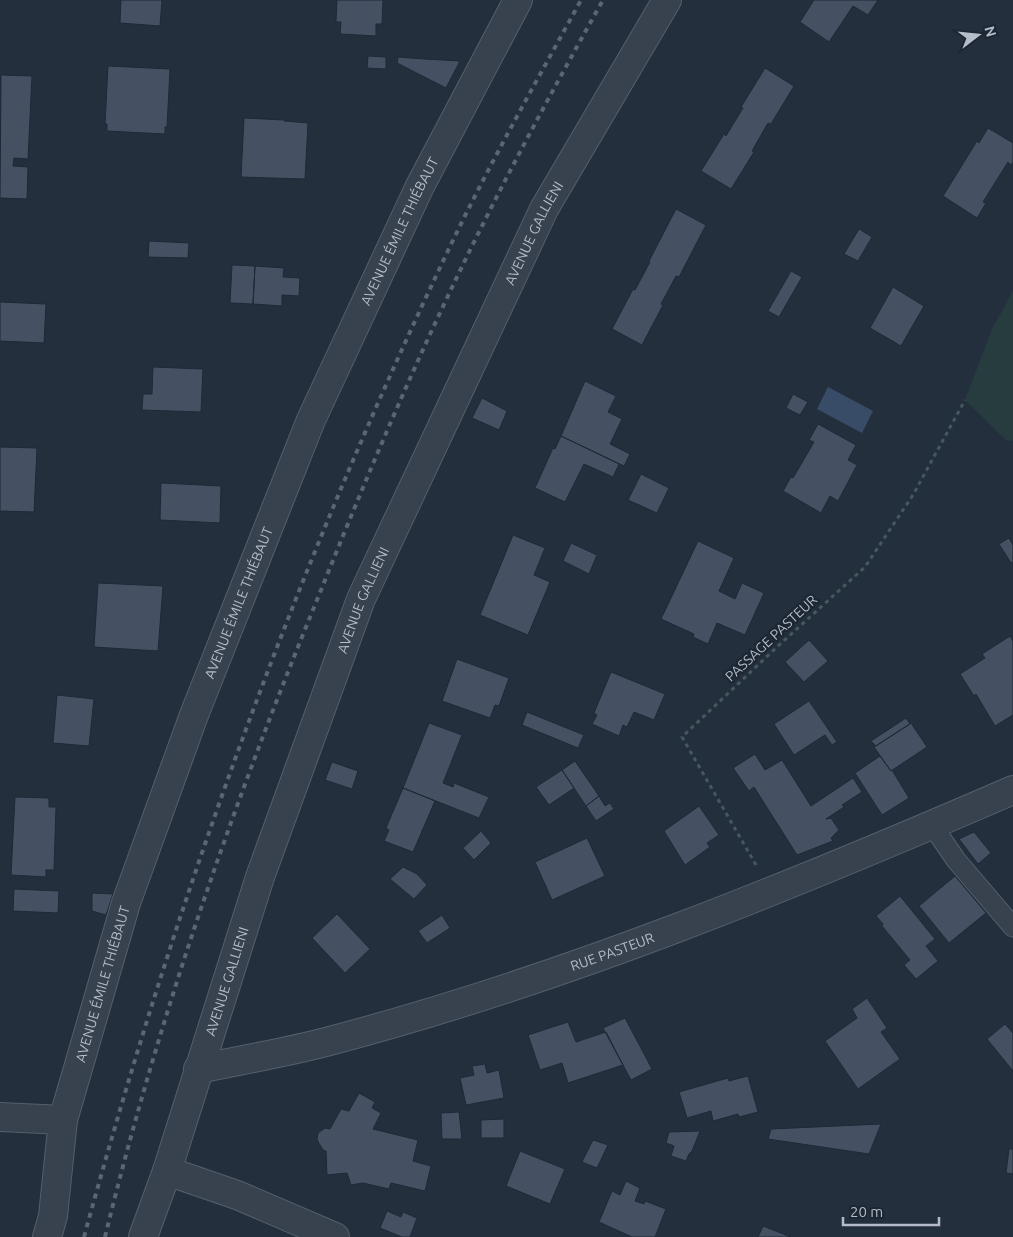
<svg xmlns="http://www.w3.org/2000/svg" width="1013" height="1237" font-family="Ubuntu,sans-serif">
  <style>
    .green { fill: #263c3f }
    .water { fill: #394c67 }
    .building { fill: #455162; stroke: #1f2835 }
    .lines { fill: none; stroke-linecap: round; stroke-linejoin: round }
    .service-casing { stroke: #565f6c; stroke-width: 21 }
    .minor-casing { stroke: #565f6c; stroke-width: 30 }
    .path { stroke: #44595c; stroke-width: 3; stroke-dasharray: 4 4; stroke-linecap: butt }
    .service { stroke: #38414e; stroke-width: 19 }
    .minor { stroke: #38414e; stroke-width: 28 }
    .rail { stroke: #5a6575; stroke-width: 4; stroke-dasharray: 5 5; stroke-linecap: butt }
    .labels { text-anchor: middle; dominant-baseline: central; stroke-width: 4.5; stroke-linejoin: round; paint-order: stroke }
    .street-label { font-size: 14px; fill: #b4bcc9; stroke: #1d2633 }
  </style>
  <rect width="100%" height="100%" fill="#242f3e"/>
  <path class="green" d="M1013 291V441L1006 440 965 400 992 329Z"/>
  <path class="water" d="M828 387 873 411 862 433 817 409Z"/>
  <path class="building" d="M121 0H162L160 26 120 23Z
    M337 0H383L382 24H376V36L340 34 341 22H336Z
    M814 0H878L868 15 853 6 829 42 800 22Z
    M368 56 386 57V69L367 68Z
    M398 57 424 59 460 61 446 88 397 63Z
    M108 66 170 69 167 127H165V134L107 131V124H105Z
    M765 68 794 86 771 124 768 123 752 151 754 152 731 189 701 171 724 134 726 136 735 121 743 108 741 107Z
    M1 75 32 76 28 159 14 158 13 166 28 167 27 199 0 198Z
    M244 118 284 120V121L308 123 305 179 241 177Z
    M988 128 1013 143V162L1011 165 1008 162 983 202 986 203 977 218 943 196 977 141 979 143Z
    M676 209 706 225 679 277 676 276 661 304 663 305 642 345 612 329 633 289 635 290 650 262 649 261Z
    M859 229 872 237 858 261 844 254Z
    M149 241 189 243 188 258 148 257Z
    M232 265 255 266 253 304 230 303Z
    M255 266 284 268 283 277 300 278 299 296 282 295V306L253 304Z
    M791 271 802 277 779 317 768 311Z
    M893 287 924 306 901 346 870 328Z
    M0 302 46 304 44 343 0 341Z
    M153 367 203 369 201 412 142 410 143 394H152Z
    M585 381 616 396 608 412 622 419 610 444 630 454 624 466 561 436Z
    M793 394 808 402 800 415 786 408Z
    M482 398 507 411 499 430 472 418Z
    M818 424 856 445 848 460 857 465 838 501 830 496 821 513 783 491 791 477 793 478 814 442 809 440Z
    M561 436 619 464 613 477 584 464 565 502 535 488 553 448 555 449Z
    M0 447 37 448 34 512 0 511Z
    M641 474 669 488 657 513 628 500Z
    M161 483 221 486 220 523 160 520Z
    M513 535 545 548 534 575 550 582 528 635 480 615Z
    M1009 538 1013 545V562L1011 563 999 544Z
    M698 541 734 558 719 591 735 599 742 583 764 593 745 635 717 623 708 644 693 637 694 634 661 619Z
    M571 543 597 555 589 574 563 561Z
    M98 583 163 586 158 651 94 647Z
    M1010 636 1013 641V715L995 726 976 694 974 696 960 674 985 658 982 654Z
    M809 640 828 661 804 682 785 662Z
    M457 659 509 678 499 706 495 705 490 718 442 701Z
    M611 672 665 694 654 720 634 712 627 727 623 725 619 736 592 724 597 715 594 713Z
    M57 695 94 699 89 746 53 743Z
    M809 701 837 742 832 745 825 735 794 755 774 724Z
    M527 712 584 735 578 748 522 725Z
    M906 718 910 724 876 746 871 741Z
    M429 723 462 735 443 783 453 787 454 783 489 797 479 818 403 788Z
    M911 723 927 747 891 771 874 747Z
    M755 754 765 770 782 760 811 806 853 778 862 792 842 805 844 807 826 819 831 818 839 830 831 838 833 841 797 855 754 787 749 791 733 768Z
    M880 756 891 771 892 770 909 798 882 815 855 773Z
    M575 761 599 796 586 806 562 770Z
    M332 762 358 771 352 789 325 780Z
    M562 770 574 788 549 805 536 787Z
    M403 788 435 801 413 852 384 841 389 830 386 828Z
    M599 796 605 806 610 803 614 809 596 821 586 806Z
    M15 797 49 798V807H56L54 870H46V877L11 875Z
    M699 806 719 835 707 843 710 847 685 865 664 831Z
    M481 831 491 843 474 860 463 848Z
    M974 832 991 853 978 864 959 839Z
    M587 838 605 876 552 900 535 862Z
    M403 867 417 874 427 885 414 899 390 879Z
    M955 876 986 913 949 943 919 906Z
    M14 889 59 891 58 913 13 911Z
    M92 893 113 894 106 915 92 911Z
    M900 896 935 939 926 946 938 961 916 979 904 965 910 960 882 926 883 924 876 916Z
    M337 914 370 949 345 973 312 938Z
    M442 915 450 928 427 943 418 931Z
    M867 998 887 1028 881 1032 900 1059 858 1089 825 1041 857 1018 852 1009Z
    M625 1018 652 1069 631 1080 603 1028Z
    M568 1022 576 1042 606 1032 623 1065 568 1083 562 1063 540 1070 528 1035Z
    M1005 1024 1013 1033V1071L987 1039Z
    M485 1064 487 1073 499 1070 504 1098 466 1105 460 1078 474 1075 472 1066Z
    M748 1076 758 1112 739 1117 738 1114 713 1121 711 1111 687 1118 679 1092 728 1078 729 1081Z
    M359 1093 375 1102 372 1108 381 1113 373 1129 418 1140 413 1161 431 1166 425 1191 391 1183 389 1189 363 1183 351 1185 347 1173 327 1175 326 1151 323 1150 317 1140 318 1133 325 1128 330 1129 341 1109 349 1111Z
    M459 1112 462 1139H442L441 1113Z
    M504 1119V1138H481V1120Z
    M881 1124 869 1154 768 1139 771 1129Z
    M700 1131 692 1151 689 1154 686 1161 671 1156 674 1146 666 1143 669 1132Z
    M593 1140 608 1145 597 1168 582 1162Z
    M1009 1149H1013V1174L1006 1173Z
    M520 1151 565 1169 550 1204 506 1186Z
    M626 1181 640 1188 635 1201 644 1204 645 1201 666 1209 655 1237H632L599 1222 612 1191 620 1195Z
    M387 1211 401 1217 403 1212 417 1218 410 1237H402L380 1228Z
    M763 1226 791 1237H758Z"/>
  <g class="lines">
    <g class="service-casing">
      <path id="service" d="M932 825 956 860 1013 927"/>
    </g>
    <g class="minor-casing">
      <g id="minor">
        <path id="s1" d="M198 1069C241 1060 284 1053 326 1042 562 980 789 887 1013 790"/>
        <path d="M0 1117 63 1120"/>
        <path d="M167 1171 237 1195 335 1237"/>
        <path id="s2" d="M47 1237 53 1216 63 1120 126 903 194 715 311 420 420 186 518 0"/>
        <path id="s3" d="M143 1237 167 1171 260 877 361 599 544 209 667 0"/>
      </g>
    </g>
    <path class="path" d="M756 865 682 737 777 647 865 567 913 495 965 400"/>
    <use href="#service" class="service"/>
    <use href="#minor" class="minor"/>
    <path class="rail" d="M84 1237C176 899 295 571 446 255 487 168 535 84 581 0
      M105 1237C158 1019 232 807 317 600 358 498 400 397 447 298 495 196 548 98 603 0"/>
  </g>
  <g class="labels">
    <g class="street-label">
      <text stroke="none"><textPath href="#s2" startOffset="1070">AVENUE ÉMILE THIÉBAUT</textPath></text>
      <text stroke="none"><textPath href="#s3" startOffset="1079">AVENUE GALLIENI</textPath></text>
      <text stroke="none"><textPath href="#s3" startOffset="674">AVENUE GALLIENI</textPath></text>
      <text stroke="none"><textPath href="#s2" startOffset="665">AVENUE ÉMILE THIÉBAUT</textPath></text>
      <text transform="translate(771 638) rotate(-43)">PASSAGE PASTEUR</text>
      <text stroke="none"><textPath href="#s1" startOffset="431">RUE PASTEUR</textPath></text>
      <text stroke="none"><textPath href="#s3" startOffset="269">AVENUE GALLIENI</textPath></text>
      <text stroke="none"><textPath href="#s2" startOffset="260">AVENUE ÉMILE THIÉBAUT</textPath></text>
    </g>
  </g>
  <g transform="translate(978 35) rotate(74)" stroke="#1d2633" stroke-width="4" paint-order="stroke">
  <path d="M0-4L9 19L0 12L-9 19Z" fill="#b4bcc9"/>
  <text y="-8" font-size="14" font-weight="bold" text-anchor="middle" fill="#b4bcc9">N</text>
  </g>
  <path d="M843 1217v8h96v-8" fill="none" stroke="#b4bcc9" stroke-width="2.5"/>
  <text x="850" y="1217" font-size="15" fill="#b4bcc9" stroke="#1d2633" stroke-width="4" paint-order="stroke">20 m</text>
</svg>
